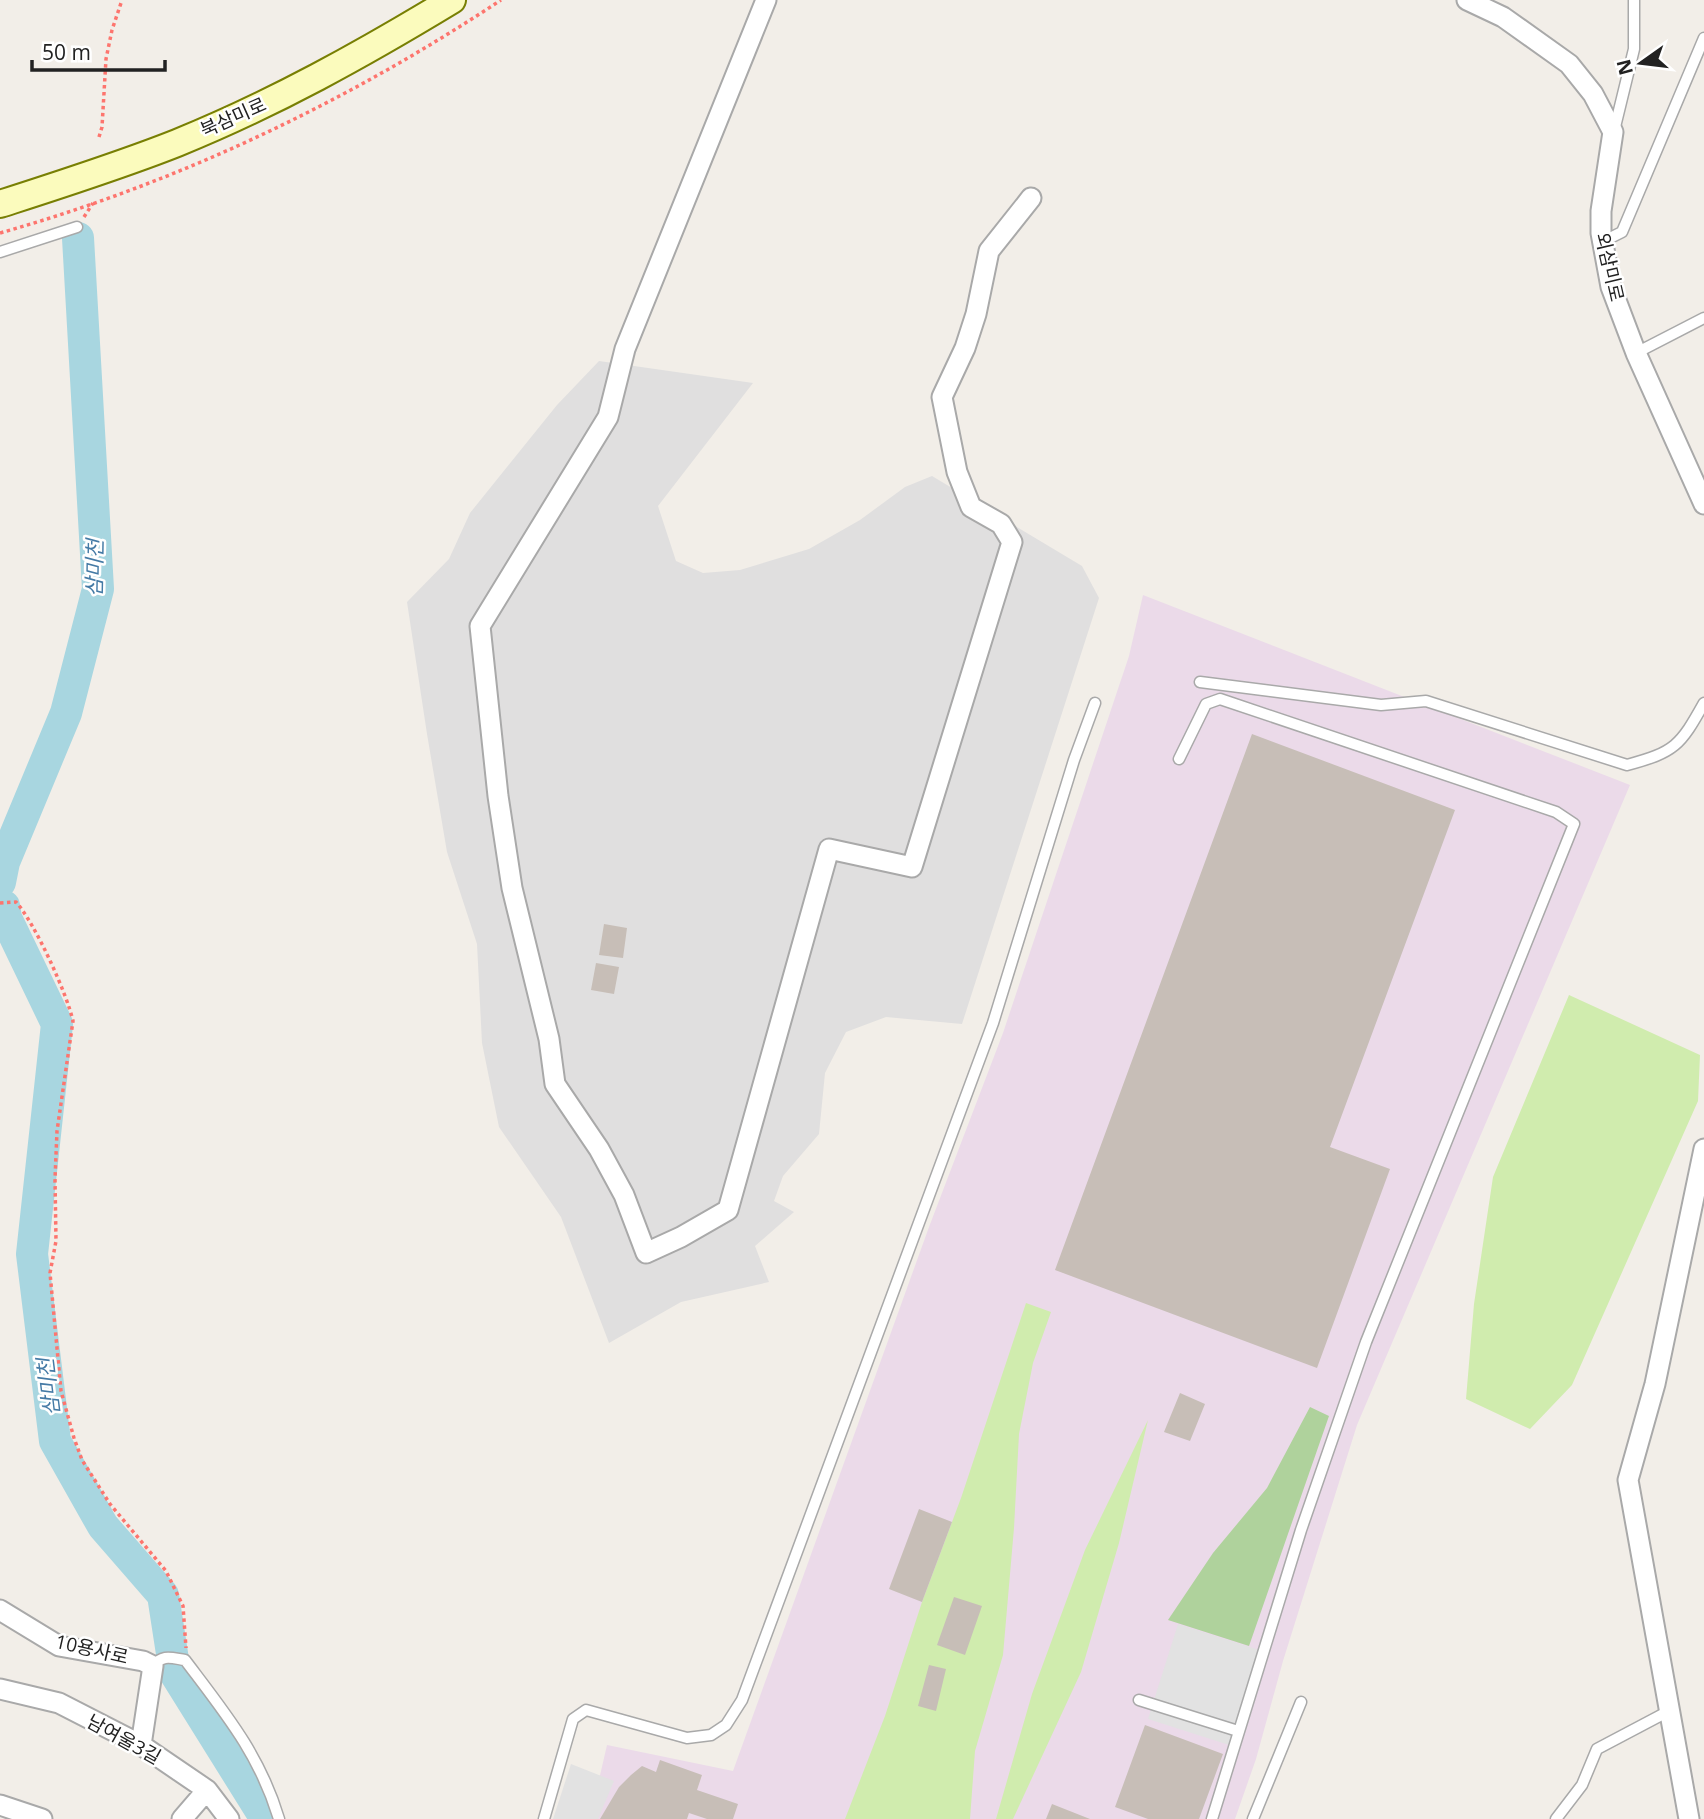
<svg xmlns="http://www.w3.org/2000/svg" width="1704" height="1819" font-family="'Open Sans','Noto Sans KR',sans-serif">
  <style>
    .residential { fill: #e0dfdf }
    .industrial { fill: #ebdae9 }
    .grass { fill: #d0ecae }
    .forest { fill: #afd29c }
    .parking { fill: #e2e2e2 }
    .lines { fill: none; stroke-linecap: round; stroke-linejoin: round }
    .river { stroke: #a8d6e0; stroke-width: 32 }
    .building { fill: #c7beb7 }
    .lane-casing { stroke: #a9a9a9; stroke-width: 13 }
    .street-casing { stroke: #a9a9a9; stroke-width: 23 }
    .secondary-casing { stroke: #787f03; stroke-width: 30 }
    .path { stroke: #fd756e; stroke-width: 3.5; stroke-dasharray: 3.5 3.5; stroke-linecap: butt }
    .lane { stroke: #fff; stroke-width: 10 }
    .street { stroke: #fff; stroke-width: 19 }
    .secondary { stroke: #fbfbbd; stroke-width: 26 }
    .labels { text-anchor: middle; dominant-baseline: central; stroke-width: 5; stroke-linejoin: round; paint-order: stroke }
    .street-label { font-size: 19px; fill: #222; stroke: #fff }
    .water-label { font-size: 21px; font-style: italic; fill: #447aa5; stroke: #fff }
  </style>
  <rect width="100%" height="100%" fill="#f2eee8"/>
  <path class="residential" d="M599 361 753 383 658 506 676 561 703 573 740 570 809 549 860 520 905 487 932 476 1082 566 1099 598 962 1024 886 1017 846 1032 825 1073 819 1134 783 1176 774 1201 794 1212 755 1246 769 1282 681 1302 609 1343 561 1217 499 1127 482 1043 477 944 447 852 427 734 407 602 449 559 470 513 557 405Z"/>
  <path class="industrial" d="M1143 595 1630 785 1357 1425 1283 1661 1256 1759 1235 1819H590L607 1745 733 1771 929 1227 1003 1033 1129 656Z"/>
  <path class="grass" d="M1569 995 1700 1055 1698 1101 1572 1385 1530 1429 1466 1399 1474 1304 1493 1177Z
    M1026 1303 1051 1312 1033 1363 1019 1434 1014 1528 1003 1655 975 1751 970 1819H845L885 1716 922 1602 961 1498Z
    M1148 1420 1119 1543 1081 1672 1013 1819H996L1032 1694 1085 1550Z"/>
  <path class="forest" d="M1310 1407 1329 1416 1249 1646 1168 1620 1213 1553 1267 1488Z"/>
  <path class="parking" d="M1178 1624 1259 1650 1229 1745 1148 1719Z
    M571 1764 614 1781 598 1819H553Z"/>
  <g class="lines">
    <path class="river" d="M0 882 4 862 66 713 98 589 78 238
      M4 906 6 918 57 1024 32 1254 55 1441 103 1526 163 1595 175 1673 266 1819"/>
  </g>
  <path class="building" d="M1252 734 1455 810 1330 1147 1390 1169 1317 1368 1055 1270Z
    M604 924 627 928 623 958 599 955Z
    M596 963 619 967 614 994 591 990Z
    M1180 1393 1205 1404 1190 1441 1164 1432Z
    M919 1509 952 1522 922 1602 889 1589Z
    M954 1597 982 1606 965 1655 937 1645Z
    M929 1665 946 1669 936 1711 918 1706Z
    M1145 1725 1223 1754 1199 1819H1148L1115 1807Z
    M660 1760 702 1775 697 1790 738 1804 733 1819H707L689 1813 687 1819H600L619 1787 631 1775 642 1766 656 1772Z
    M1052 1804 1090 1819H1046Z"/>
  <g class="lines">
    <g class="lane-casing">
      <path id="lane" d="M1614 131 1634 49V0
        M1602 242 1622 232 1704 38
        M0 252 77 227
        M1636 353 1704 318
        M1200 682 1381 705 1426 701 1627 765C1675 752 1680 746 1704 703
        M1179 759 1206 704 1220 699 1556 812 1574 824 1366 1342 1301 1530 1212 1819
        M153 1666C163 1654 171 1658 185 1660 225 1713 260 1755 279 1819
        M1139 1700 1238 1731
        M544 1819 573 1719 586 1710 687 1738 711 1735 726 1725 742 1700 993 1023 1074 760 1095 703
        M1253 1819 1301 1702
        M1556 1819 1582 1785 1597 1749 1669 1711"/>
    </g>
    <g class="street-casing">
      <path id="street" d="M766 0 625 349 608 417 480 626 498 796 512 888 549 1039 555 1084 599 1149 624 1195 646 1253 681 1237 728 1210 829 849 912 867 1012 542 1001 524 971 507 957 472 942 397 965 348 976 314 989 251 1031 198
        M1467 0 1503 17 1569 64 1593 94 1613 132 1601 211V233L1611 287 1636 353 1704 504
        M0 1610 59 1646 143 1661 153 1666 141 1745
        M0 1689 59 1703 141 1745 207 1790 229 1819
        M0 1805 42 1819
        M182 1819 207 1790
        M1689 1819 1628 1480 1655 1384 1704 1149"/>
    </g>
    <g class="secondary-casing">
      <path id="secondary" d="M0 204C59 185 119 166 177 143 273 104 363 54 452 0"/>
    </g>
    <path class="path" d="M99 137 102 127 106 59 112 30 122 0
      M84 217 93 203
      M0 233C177 183 347 102 501 0
      M0 903 16 902C35 923 67 994 73 1021L57 1131 55 1179 56 1241 50 1273 61 1391 74 1438 82 1460 110 1504 166 1571 183 1606 186 1648"/>
    <use href="#lane" class="lane"/>
    <use href="#street" class="street"/>
    <use href="#secondary" class="secondary"/>
  </g>
  <g class="labels">
    <g class="street-label">
      <text transform="translate(233 117) rotate(-24)">북삼미로</text>
      <text transform="translate(1610 267) rotate(77)">외삼미로</text>
      <text transform="translate(92 1649) rotate(13)">10용사로</text>
      <text transform="translate(124 1739) rotate(29)">남여울3길</text>
    </g>
    <g class="water-label">
      <text transform="translate(94 568) rotate(-89)">삼미천</text>
      <text transform="translate(48 1387) rotate(-97)">삼미천</text>
    </g>
  </g>
  <g transform="translate(1641 63) rotate(256)" stroke="#ffffff" stroke-width="5" paint-order="stroke">
  <path d="M0-5L12 26L0 18L-12 26Z" fill="#222222"/>
  <text y="-10" font-size="19" font-weight="bold" text-anchor="middle" fill="#222222">N</text>
  </g>
  <path d="M32 60v10h133v-10" fill="none" stroke="#222222" stroke-width="3.5"/>
  <text x="42" y="60" font-size="21" fill="#222222" stroke="#ffffff" stroke-width="5" paint-order="stroke">50 m</text>
</svg>
